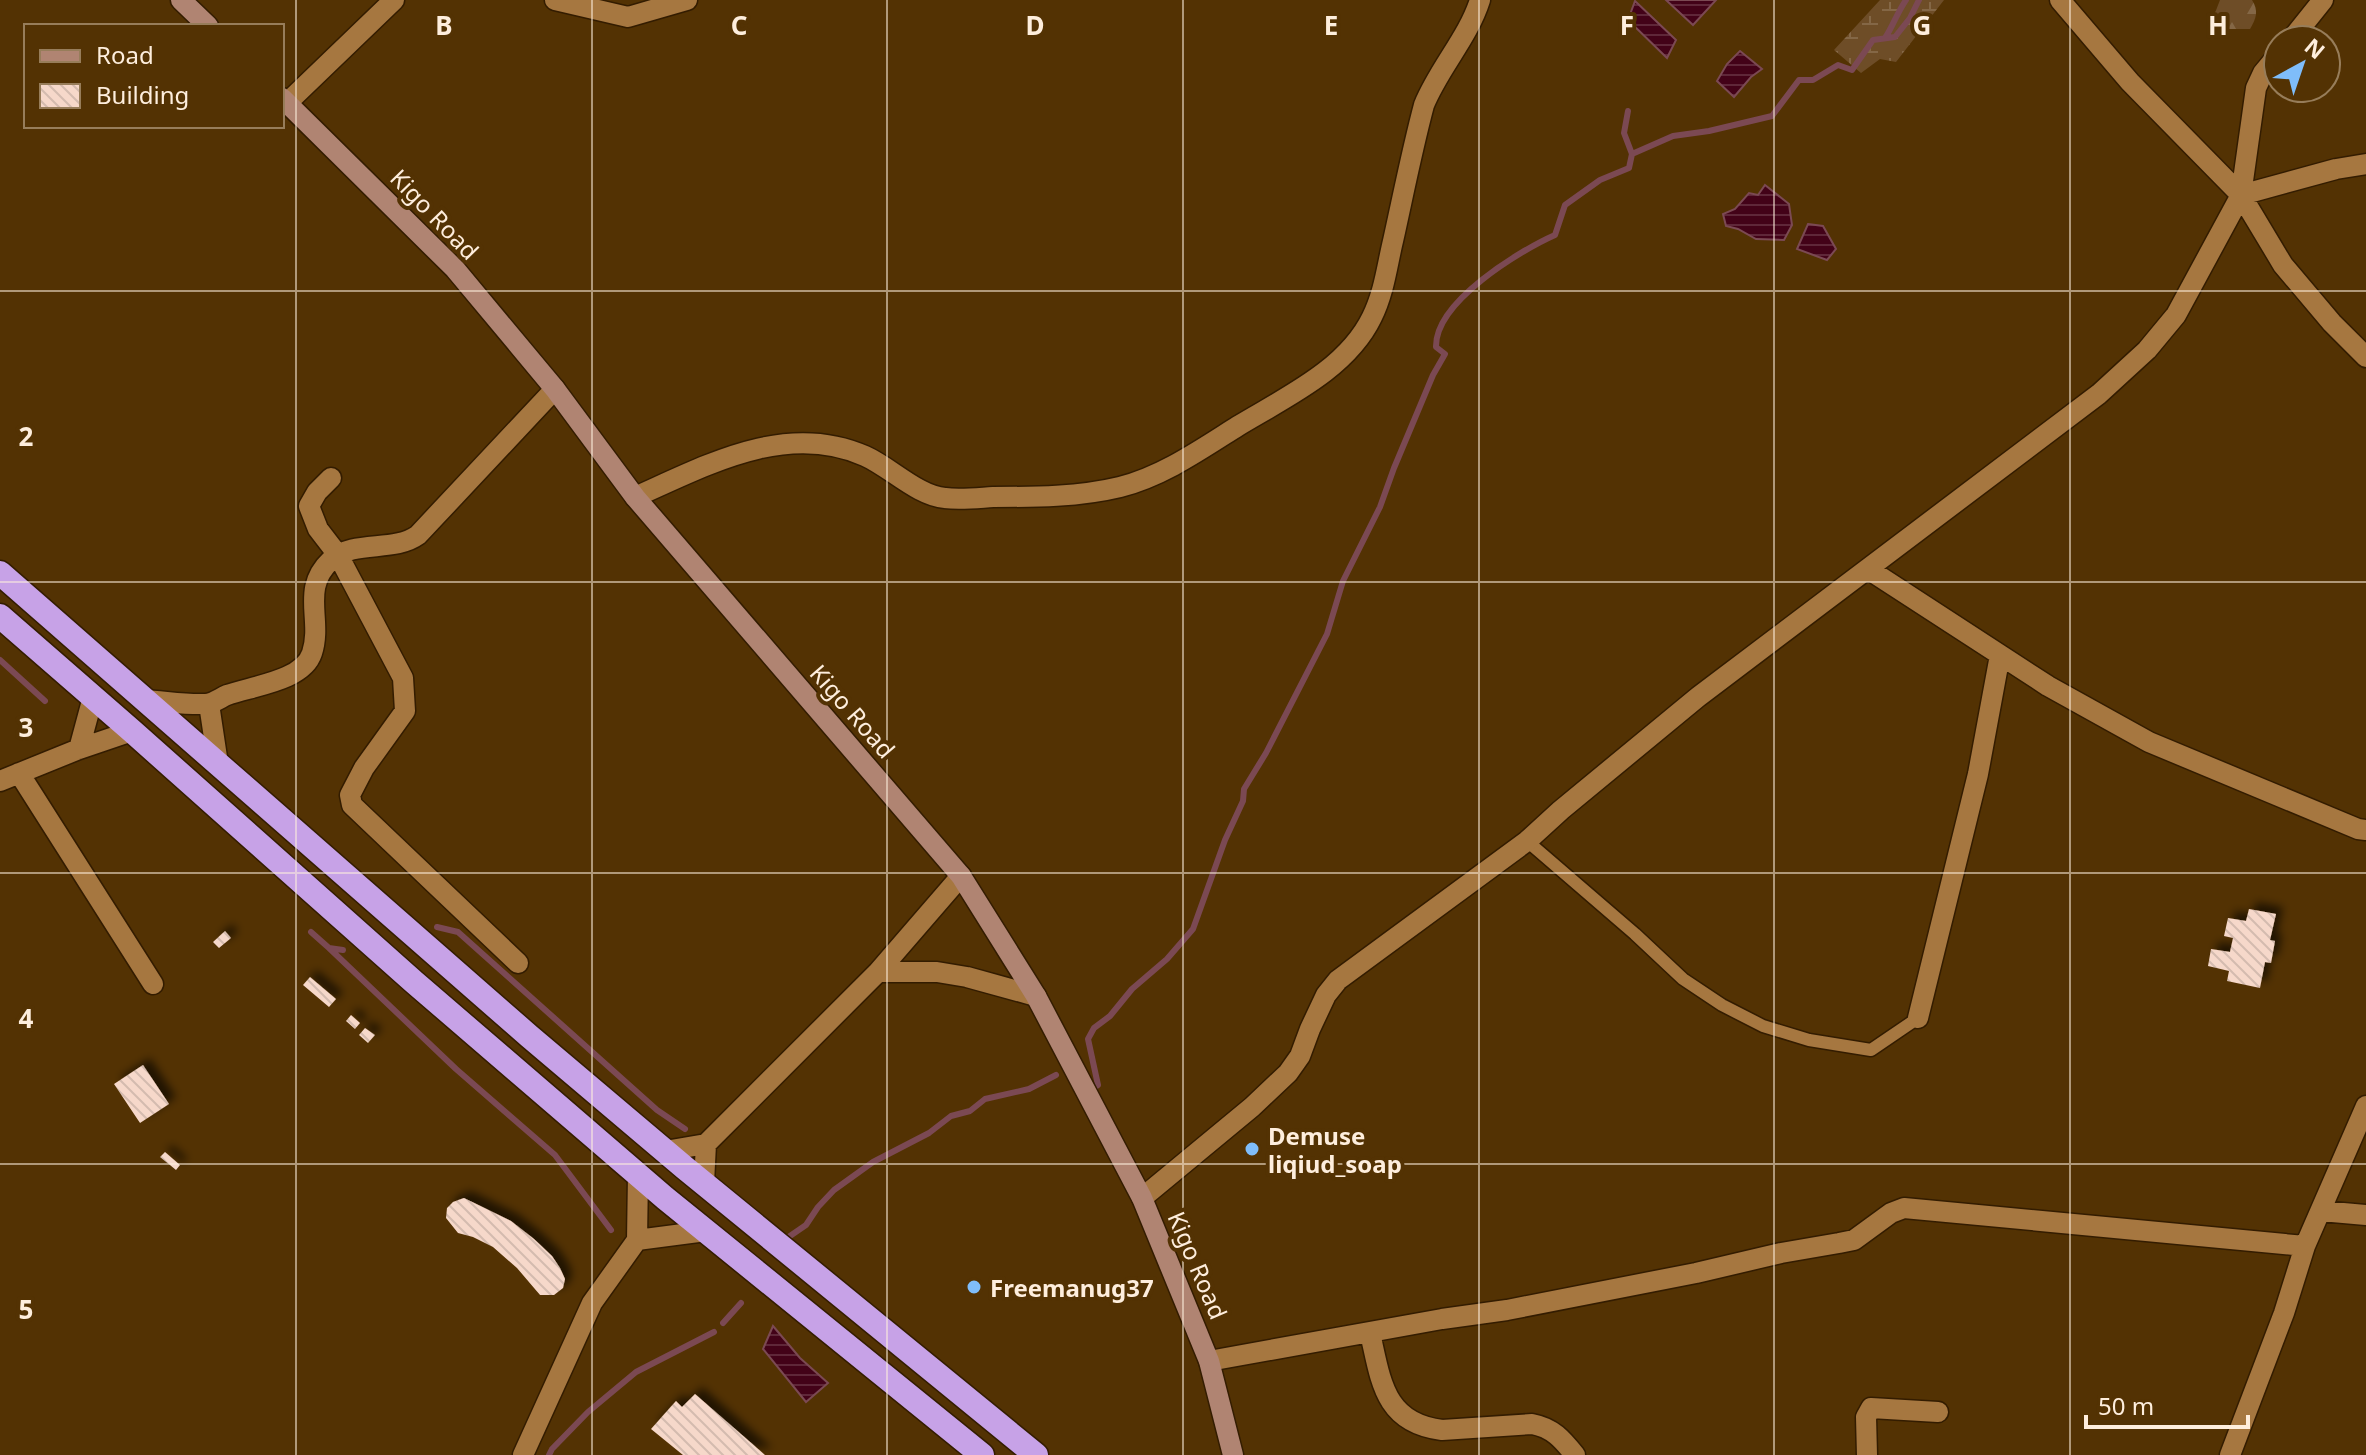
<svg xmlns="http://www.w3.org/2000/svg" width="2366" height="1455" font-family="'Noto Sans',sans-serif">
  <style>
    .forest { fill: url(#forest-firs) }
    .wetland { fill: url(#wetland-marsh) }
    .water { fill: url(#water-rules); stroke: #7b4953; stroke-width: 2 }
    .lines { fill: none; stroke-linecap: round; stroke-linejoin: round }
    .stream { stroke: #7b4953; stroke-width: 6 }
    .building { fill: url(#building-back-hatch); filter: url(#shadow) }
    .lane-casing { stroke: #331c00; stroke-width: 15 }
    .street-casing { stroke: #331c00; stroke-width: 23 }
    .secondary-casing { stroke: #331c00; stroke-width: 23 }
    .highway-casing { stroke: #331c00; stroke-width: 27 }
    .lane { stroke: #a67740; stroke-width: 12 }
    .street { stroke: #a67740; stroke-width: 20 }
    .secondary { stroke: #b08472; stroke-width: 20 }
    .highway { stroke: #c7a2e7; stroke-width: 24 }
    .grid { fill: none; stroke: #feeedd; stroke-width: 2; stroke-opacity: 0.55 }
    .poi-dot { fill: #7fbdfa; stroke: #533203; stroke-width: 3 }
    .labels { text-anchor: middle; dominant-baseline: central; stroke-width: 8; stroke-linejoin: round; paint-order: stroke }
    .street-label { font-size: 24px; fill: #feeedd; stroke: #533203 }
    .poi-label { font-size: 24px; font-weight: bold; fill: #feeedd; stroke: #533203; text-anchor: start }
    .grid-label { font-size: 26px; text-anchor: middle; font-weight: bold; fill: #feeedd; stroke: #533203; stroke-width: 8; stroke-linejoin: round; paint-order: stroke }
  </style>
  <defs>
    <pattern id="forest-firs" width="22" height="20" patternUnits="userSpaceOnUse" patternTransform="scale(2)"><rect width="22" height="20" fill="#6e4d27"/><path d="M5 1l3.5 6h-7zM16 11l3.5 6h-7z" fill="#846746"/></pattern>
    <pattern id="wetland-marsh" width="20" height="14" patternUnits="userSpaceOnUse" patternTransform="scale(2)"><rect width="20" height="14" fill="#6e4d27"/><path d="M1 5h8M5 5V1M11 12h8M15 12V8" fill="none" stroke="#846746"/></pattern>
    <pattern id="water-rules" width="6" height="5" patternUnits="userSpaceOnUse" patternTransform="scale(2)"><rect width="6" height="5" fill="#430218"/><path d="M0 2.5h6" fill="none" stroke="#5f2739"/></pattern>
    <pattern id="building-back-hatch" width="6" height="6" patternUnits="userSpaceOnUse" patternTransform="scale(2)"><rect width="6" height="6" fill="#f6d8ca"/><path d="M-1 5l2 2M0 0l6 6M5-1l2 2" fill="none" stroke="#d4bbaf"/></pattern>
    <filter id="shadow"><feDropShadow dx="7" dy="-7" stdDeviation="4" flood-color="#0009"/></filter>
  </defs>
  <rect width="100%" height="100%" fill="#533203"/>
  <path class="forest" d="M2220 0H2252C2259 11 2256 19 2250 29H2226L2215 13Z"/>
  <path class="wetland" d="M1880 0H1944L1896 62 1880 59 1861 73 1834 50Z"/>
  <path class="water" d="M1666 0H1716L1693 25Z
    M1635 1 1676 40 1667 58 1628 20Z
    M1740 51 1762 69 1751 77 1734 97 1717 81 1727 64Z
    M1765 185 1789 204 1792 225 1784 240 1756 239 1738 229 1726 226 1723 214 1735 209 1749 193 1758 195Z
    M1808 224 1823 226 1836 249 1827 260 1797 249Z
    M773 1326 800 1358 828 1383 806 1402 763 1349Z"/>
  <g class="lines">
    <path class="stream" d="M1885 38C1893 26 1897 13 1906 0
      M1632 154 1673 136 1709 131 1772 116 1799 80H1813L1838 65 1852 70 1873 40 1895 37 1910 18 1919 0
      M0 660 45 701
      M437 927 458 932 657 1110 685 1129
      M311 932 329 948 343 950
      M329 948 456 1069 555 1155 611 1230
      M1092 1089 1098 1085 1088 1039 1094 1028 1110 1016 1132 989 1167 959 1193 929 1225 840 1243 801 1244 789 1266 753 1327 634 1343 581 1380 507 1394 468 1433 375 1445 354 1436 347C1435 302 1519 251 1555 235L1565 205 1600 180 1629 168 1632 154 1624 133 1628 111
      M790 1236 806 1225 818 1207 834 1190 873 1162 929 1133 951 1116 970 1111 985 1099 1029 1089 1056 1075
      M723 1323 741 1303
      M549 1455 552 1449 588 1412 636 1372 714 1332"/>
  </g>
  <path class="building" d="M2249 909 2276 914 2270 940 2275 941 2271 963 2265 962 2260 988 2227 981 2229 971 2208 966 2211 949 2230 952 2233 938 2224 936 2228 918 2246 921Z
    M225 931 231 938 219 948 213 942Z
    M310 977 336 999 329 1007 303 985Z
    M351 1015 360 1023 355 1029 346 1021Z
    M365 1028 375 1035 368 1043 359 1035Z
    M143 1065 169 1104 140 1123 114 1084Z
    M165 1152 180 1165 176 1170 160 1157Z
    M464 1198 511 1221 534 1239 552 1256 560 1268 565 1279 563 1288 554 1295H540L517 1268 493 1247 473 1237 458 1233 446 1218 447 1208 453 1202Z
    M695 1394 765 1455H683L651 1429 676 1401 682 1407Z"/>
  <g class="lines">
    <g class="lane-casing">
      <path id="lane" d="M1527 841 1635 934 1683 979 1722 1005 1763 1026 1809 1040 1871 1050 1918 1018"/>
    </g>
    <g class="street-casing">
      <path id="street" d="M555 0 628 17 687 0
        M2060 0 2130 82 2241 195 2283 265 2332 323 2366 357
        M2291 40 2323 0
        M287 103 394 0
        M2241 195 2336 169 2366 164
        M331 478 317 492 309 506 318 529 338 555 403 678 405 711 364 768 350 795 352 805 518 963
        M635 497C707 465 786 421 865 456 890 467 918 496 945 498 960 500 977 498 993 497 1035 497 1079 497 1120 487 1163 476 1200 450 1238 426 1286 397 1347 369 1372 317 1384 293 1387 266 1393 241 1403 196 1412 150 1424 105 1439 68 1468 38 1480 0
        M1868 569 2048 686 2149 742 2358 829 2366 830
        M144 700C164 701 185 705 205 704 213 704 220 698 227 695 252 686 303 681 312 653 323 619 300 589 331 560 355 539 393 553 418 535L555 389
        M209 704 218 764
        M79 749 93 697
        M19 773 153 984
        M0 781 79 749 132 731
        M878 972H937L967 977 1036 996
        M1918 1018 1978 774 2000 655
        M665 1151 706 1144 878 972 961 876
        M704 1183 706 1144
        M1142 1198 1252 1107 1288 1073 1300 1056 1310 1029 1326 995 1338 980 1527 841 1561 810 1698 697 2099 394 2147 350 2176 315 2241 195 2256 88 2263 73 2278 55
        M2321 1211 2366 1215
        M637 1240 706 1231
        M1370 1333C1381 1381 1384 1423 1442 1430L1532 1424C1553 1428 1562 1439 1575 1455
        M1209 1361 1442 1319 1507 1310 1696 1273 1781 1253 1839 1243 1854 1240 1891 1213 1904 1208 2305 1246
        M523 1455 592 1303 637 1240 638 1175
        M1867 1455 1866 1417 1871 1408 1938 1412
        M2230 1455 2284 1313 2305 1246 2366 1106"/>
    </g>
    <g class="secondary-casing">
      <path id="secondary" d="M181 0 208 26
        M282 98 455 269 555 389 635 497 961 876 1036 996 1142 1198 1209 1361 1233 1455"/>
    </g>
    <g class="highway-casing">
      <path id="highway" d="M0 573 529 1036 685 1168 1036 1455
        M0 616 132 731 414 982 665 1198 982 1455"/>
    </g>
    <use href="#lane" class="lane"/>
    <use href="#street" class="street"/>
    <use href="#secondary" class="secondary"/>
    <use href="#highway" class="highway"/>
  </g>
  <path class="grid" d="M296 0V1455M592 0V1455M887 0V1455M1183 0V1455M1479 0V1455M1774 0V1455M2070 0V1455M0 291H2366M0 582H2366M0 873H2366M0 1164H2366"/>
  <g class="poi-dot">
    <circle cx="1252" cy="1149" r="8"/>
    <circle cx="974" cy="1287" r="8"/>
  </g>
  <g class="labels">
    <g class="street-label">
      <text transform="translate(435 214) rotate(46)">Kigo Road</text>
      <text transform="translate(853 711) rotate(49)">Kigo Road</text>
      <text transform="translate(1198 1265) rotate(67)">Kigo Road</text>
    </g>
    <g class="poi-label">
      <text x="1268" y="1135">Demuse<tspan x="1268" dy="28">liqiud_soap</tspan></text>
      <text x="990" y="1287">Freemanug37</text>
    </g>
  </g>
  <g class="grid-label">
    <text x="444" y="35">B</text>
    <text x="739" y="35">C</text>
    <text x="1035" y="35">D</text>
    <text x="1331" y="35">E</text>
    <text x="1627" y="35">F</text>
    <text x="1922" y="35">G</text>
    <text x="2218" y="35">H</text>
    <text x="26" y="446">2</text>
    <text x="26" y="737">3</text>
    <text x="26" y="1028">4</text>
    <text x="26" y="1319">5</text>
  </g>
  <rect x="24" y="24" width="260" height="104" fill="#533203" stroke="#977d5a" stroke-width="2"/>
  <rect x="40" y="50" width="40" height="12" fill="#b08472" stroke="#977d5a" stroke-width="2"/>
  <text x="96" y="64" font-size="24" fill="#feeedd">Road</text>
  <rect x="40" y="84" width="40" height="24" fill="url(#building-back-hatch)" stroke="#977d5a" stroke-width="2"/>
  <text x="96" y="104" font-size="24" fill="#feeedd">Building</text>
  <g transform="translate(2302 64) rotate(40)"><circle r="38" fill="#533203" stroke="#977d5a" stroke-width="2"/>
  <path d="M0-6L14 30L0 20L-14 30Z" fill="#7fbdfa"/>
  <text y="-12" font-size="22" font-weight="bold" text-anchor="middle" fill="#feeedd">N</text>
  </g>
  <path d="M2086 1415v12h162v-12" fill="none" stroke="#feeedd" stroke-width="4"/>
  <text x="2098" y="1415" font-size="24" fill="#feeedd" stroke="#533203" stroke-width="6" paint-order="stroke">50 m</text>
</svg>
